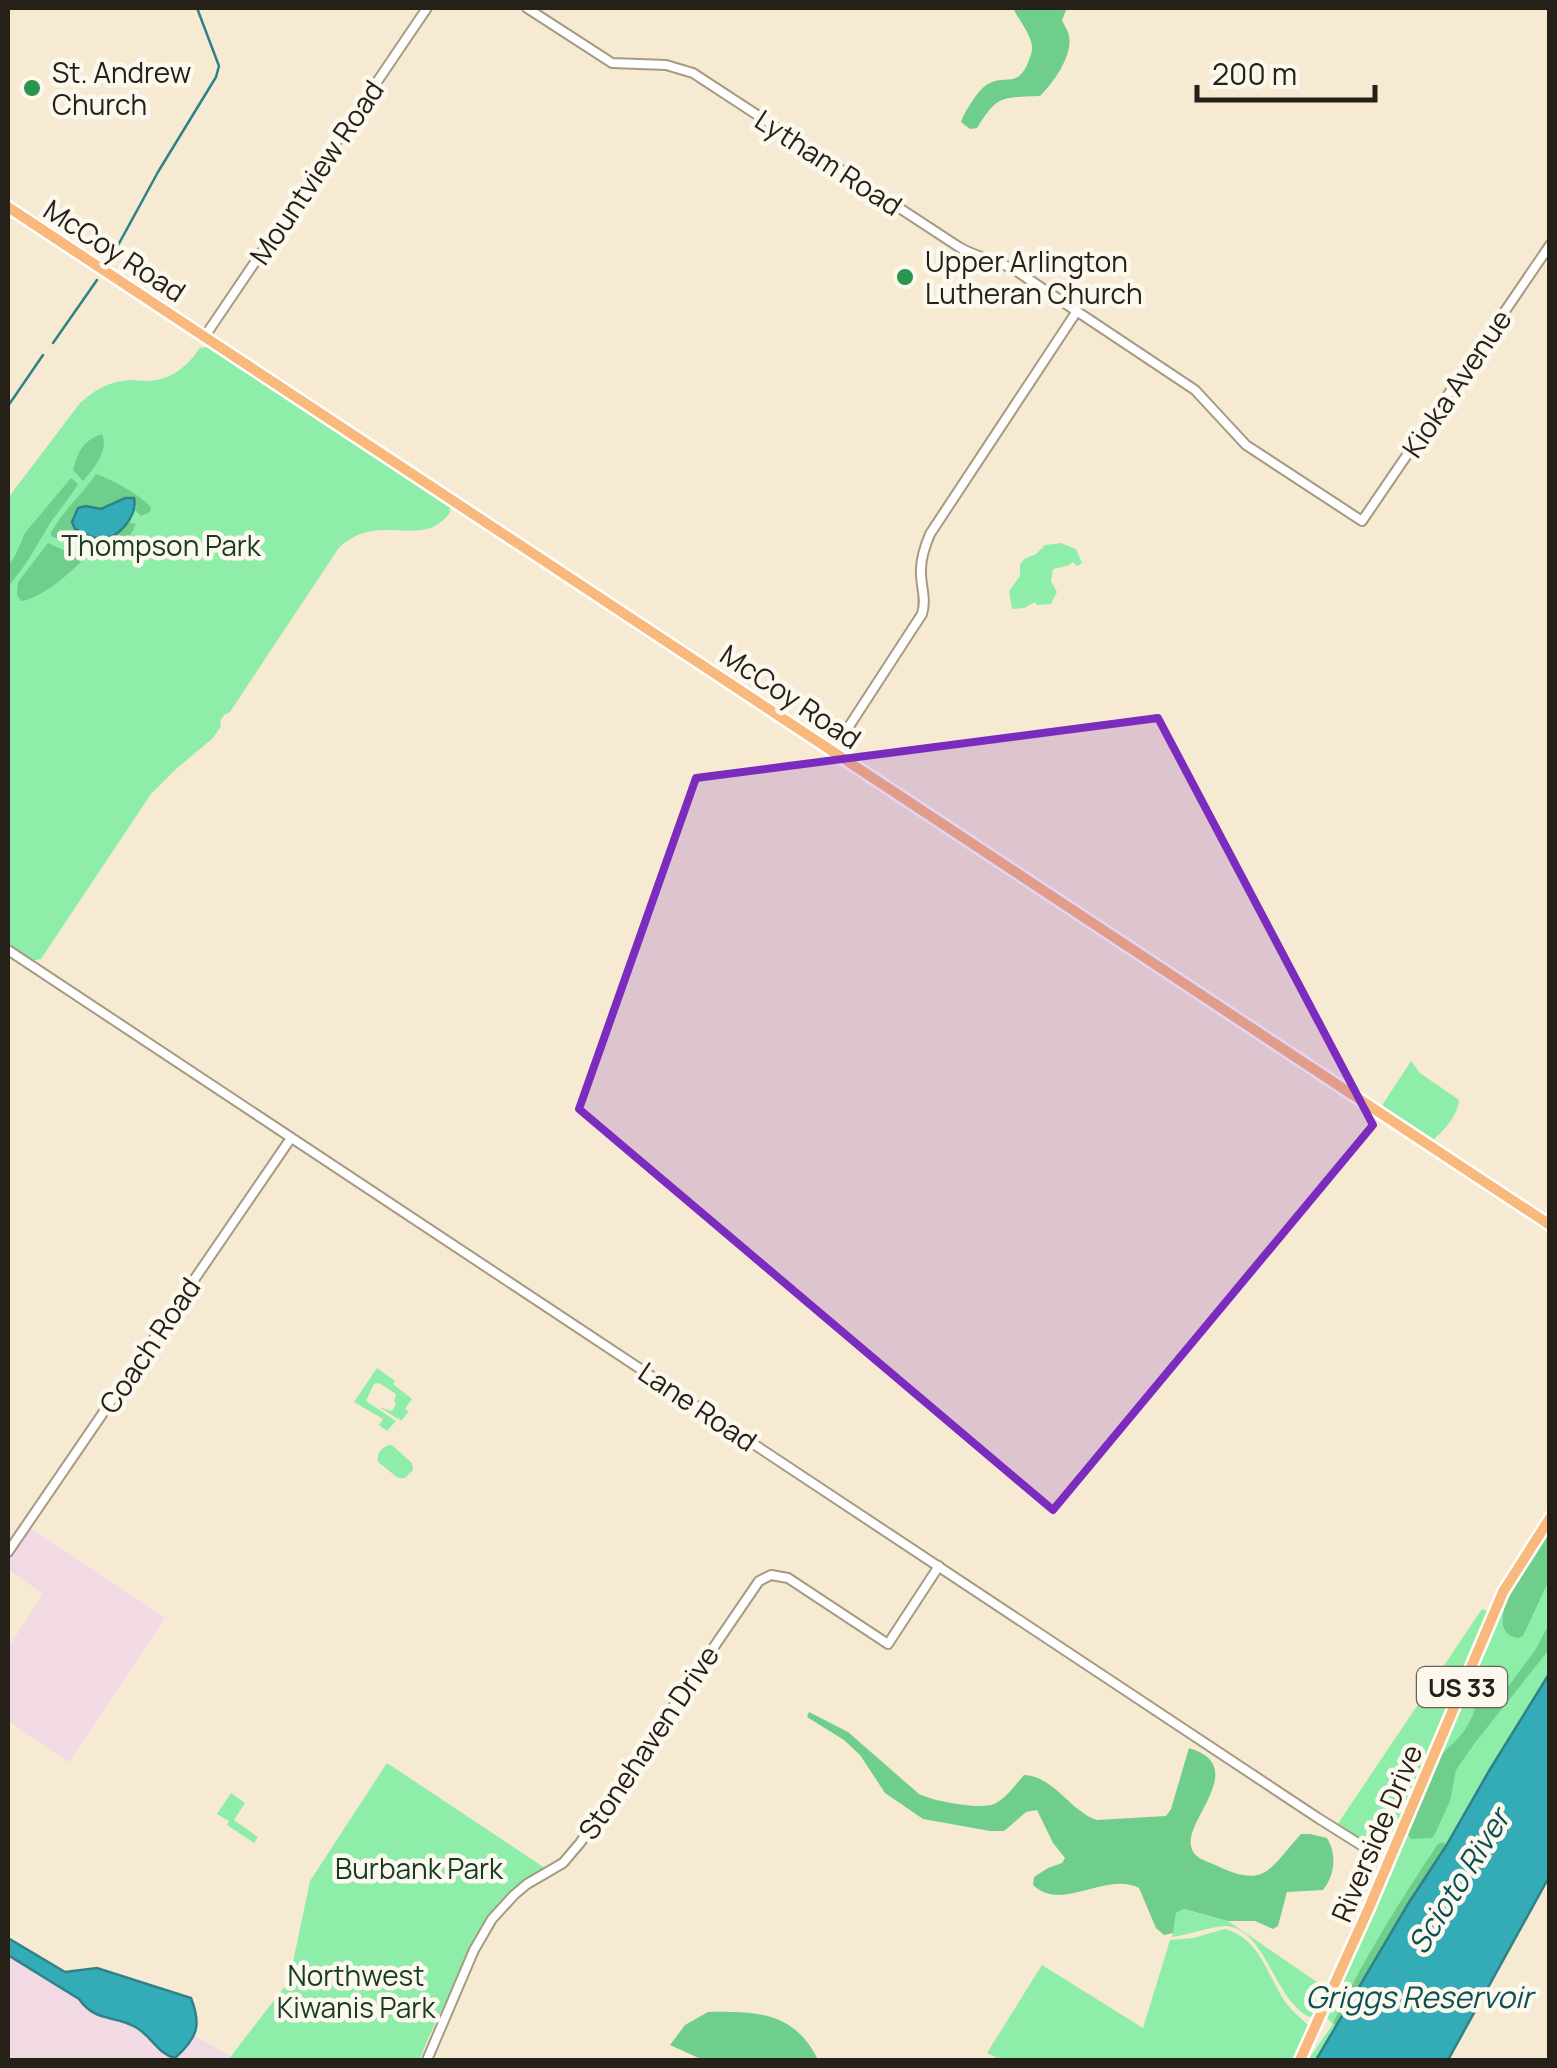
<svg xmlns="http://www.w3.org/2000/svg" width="1557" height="2068" font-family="Manrope,sans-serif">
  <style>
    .commercial { fill: #f2dae4 }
    .green { fill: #8fedaa }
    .forest { fill: #70ce8c }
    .water { fill: #33acb7; stroke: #2f8287; stroke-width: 2.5 }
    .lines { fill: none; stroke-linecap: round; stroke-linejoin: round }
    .stream { stroke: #2f8287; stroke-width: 2.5 }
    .minor-casing { stroke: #a69a83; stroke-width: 12 }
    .major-casing { stroke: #fff; stroke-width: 15 }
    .minor { stroke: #fff; stroke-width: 8 }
    .major { stroke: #fab97c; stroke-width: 10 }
    .marked { fill: #7b2cbf; fill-opacity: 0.2; stroke: #7b2cbf; stroke-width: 8; stroke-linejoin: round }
    .poi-dot { fill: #28944d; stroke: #fdf8ee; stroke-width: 4 }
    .labels { text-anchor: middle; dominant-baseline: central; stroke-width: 9; stroke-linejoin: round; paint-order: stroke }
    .shield { fill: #fdf8ee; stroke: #666258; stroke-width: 2.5 }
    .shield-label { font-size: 25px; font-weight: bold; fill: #262118 }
    .poi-label { font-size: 28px; fill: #262118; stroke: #fdf8ee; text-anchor: start }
    .street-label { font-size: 28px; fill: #262118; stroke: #fdf8ee }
    .park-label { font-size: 28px; fill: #163d23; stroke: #fdf8ee }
    .water-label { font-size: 30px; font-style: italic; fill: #0a5056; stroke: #fdf8ee }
  </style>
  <rect width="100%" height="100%" fill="#f7ead2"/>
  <path class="commercial" d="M25 1525 165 1618 69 1762 8 1721V1648L43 1594 8 1569V1551Z
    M8 1955 79 1999 87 2010 99 2017 131 2024 142 2031 165 2056 187 2048 195 2036 232 2057 228 2060H8Z"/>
  <path class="green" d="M209 347 451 506 449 510 451 511C423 553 378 508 338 549L230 712 224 715 220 721 221 726 213 738 175 770 151 794 41 959 32 961 8 945V498L80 403C92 392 106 383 123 381 130 379 139 381 147 381 171 380 187 367 200 348Z
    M1061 543 1076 549 1082 563 1077 566 1073 562 1067 566 1053 569 1051 581 1057 592 1051 604 1037 605 1035 602 1024 608 1012 609 1009 591 1020 576V565L1024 559 1036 554 1045 545Z
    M1411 1061 1420 1073 1459 1100C1458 1114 1445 1130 1434 1139L1428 1138 1381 1107Z
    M377 1368 395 1381 393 1384 412 1399 405 1409 409 1411 402 1420H399L400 1417 398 1419 379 1407 392 1411 396 1404 394 1402 396 1394 379 1383 374 1384 366 1401 396 1421 387 1431 379 1425 383 1419 354 1402Z
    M392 1445 412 1463 413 1470 405 1478H398L378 1462C376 1453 383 1445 392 1445Z
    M1549 1518V1674L1489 1771 1446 1846 1408 1904 1316 2060H1308L1333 2024 1321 2013 1501 1596Z
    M1482 1609 1488 1611 1403 1814C1396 1828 1386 1850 1368 1846L1337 1825Z
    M387 1763 545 1868C488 1900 470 1946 445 2003 436 2022 426 2041 420 2060H228L289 1981 310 1881Z
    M231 1793 245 1803 234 1820 258 1837 254 1843 227 1825 229 1821 217 1814Z
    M1183 1909 1228 1921 1327 1989 1315 2015 1309 2017C1273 1998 1266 1929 1226 1926 1213 1926 1187 1935 1172 1937L1176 1913Z
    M1225 1929C1261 1939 1267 1976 1286 2003 1293 2012 1302 2019 1310 2027L1294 2060H1001L987 2053 1042 1965 1143 2028 1170 1940 1193 1938Z"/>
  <path class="forest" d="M1013 8H1067L1062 20C1064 25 1068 30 1069 36 1073 56 1053 83 1040 96 1002 98 998 94 977 128L970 129 961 122C964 113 979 88 988 84 1005 74 1016 88 1027 65 1030 57 1034 50 1031 42 1028 30 1018 19 1013 8Z
    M102 434C109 452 94 468 83 481L73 470C78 452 83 440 102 434Z
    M96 474C115 481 137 493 151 507L150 512 141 516 135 510 137 506 125 498 101 509 86 506V533L93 538 120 530 128 522 136 524C113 573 89 553 51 536V533C63 510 82 495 96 474Z
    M71 478 78 484C69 500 55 514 46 530 35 549 24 568 10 584L8 580V564L14 558 25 533Z
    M48 543 83 559C73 572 38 600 21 601L17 595 18 582Z
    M1549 1531V1580L1523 1636 1518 1638C1474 1630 1537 1551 1549 1531Z
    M1549 1624 1547 1652 1474 1744 1456 1770 1450 1801 1435 1834 1432 1838 1411 1839 1407 1833 1437 1761C1446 1747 1462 1738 1469 1723 1479 1705 1477 1685 1483 1666L1492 1668V1696L1495 1700H1498L1536 1649Z
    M809 1712 848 1732 919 1794C933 1801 979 1810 994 1804 1006 1799 1015 1785 1024 1775 1054 1776 1071 1812 1097 1820L1166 1816 1171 1809 1189 1748C1250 1766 1185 1819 1191 1846 1193 1857 1203 1860 1213 1864 1265 1889 1267 1872 1301 1834H1310L1327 1838C1337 1854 1335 1875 1323 1890L1287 1892 1278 1926 1273 1929 1255 1921H1228L1184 1909 1176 1913 1173 1933 1164 1935 1156 1928 1139 1888C1106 1871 1062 1913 1033 1885L1034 1877 1048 1868 1062 1863 1065 1858 1053 1843 1037 1810 1026 1812 1004 1831H990L923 1819 885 1793 860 1755 844 1740 807 1717Z
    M1444 1842 1446 1846 1408 1904 1337 2026 1333 2023C1363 1960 1399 1902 1438 1844Z
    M708 2012C757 2011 795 2012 818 2060H703L670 2045 685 2025Z"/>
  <path class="water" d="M125 498H134C138 516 118 540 99 539 91 538 82 532 75 529L72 522 78 508 86 506 101 509Z
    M1549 1674V1877L1448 2060H1316L1408 1904 1446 1846 1489 1771Z
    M8 1938 65 1972 97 1968 191 1998C202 2026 197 2038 175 2058 158 2054 152 2037 137 2028 115 2014 97 2024 79 1999L8 1955Z"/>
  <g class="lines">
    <path class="stream" d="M110 260 158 172 216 77 219 66 197 8
      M53 343 97 280
      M8 406 43 355"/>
    <g class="minor-casing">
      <path id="minor" d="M527 8 612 63 666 65 693 73 959 247C977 258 997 260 1015 270L1195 390 1246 445 1362 521 1550 245
        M205 336 427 8
        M833 751 922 614C927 598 920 585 921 569 921 557 925 546 930 534L1077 311
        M8 950 1318 1818 1388 1862
        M8 1552 291 1138
        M427 2060 474 1950 492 1919 514 1895 527 1884 563 1863 580 1843 759 1581 771 1575 788 1578 888 1644 939 1566"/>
    </g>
    <g class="major-casing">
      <path id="major" d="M8 207 1550 1225
        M1300 2060 1368 1910 1503 1592 1550 1518"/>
    </g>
    <use href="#minor" class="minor"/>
    <use href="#major" class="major"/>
  </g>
  <path class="marked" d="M1158 718 1373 1125 1053 1510 579 1109 696 778Z"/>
  <g class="poi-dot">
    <circle cx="32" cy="88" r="10"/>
    <circle cx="905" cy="277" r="10"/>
  </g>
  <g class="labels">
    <rect class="shield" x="1417" y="1667" width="90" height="40" rx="8"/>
    <g class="shield-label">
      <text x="1462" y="1687">US 33</text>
    </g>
    <g class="poi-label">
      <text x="52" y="72">St. Andrew<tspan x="52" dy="32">Church</tspan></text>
      <text x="925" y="261">Upper Arlington<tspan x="925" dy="32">Lutheran Church</tspan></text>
    </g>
    <g class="street-label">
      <text transform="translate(829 162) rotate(33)">Lytham Road</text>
      <text transform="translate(316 172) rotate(-56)">Mountview Road</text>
      <text transform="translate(115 250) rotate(33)">McCoy Road</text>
      <text transform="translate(1456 383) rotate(-56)">Kioka Avenue</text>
      <text transform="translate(791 696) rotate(34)">McCoy Road</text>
      <text transform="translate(149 1345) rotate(-56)">Coach Road</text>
      <text transform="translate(698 1406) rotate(34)">Lane Road</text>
      <text transform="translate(648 1742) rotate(-56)">Stonehaven Drive</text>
      <text transform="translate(1376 1833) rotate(-67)">Riverside Drive</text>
    </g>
    <g class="park-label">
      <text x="161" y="545">Thompson Park</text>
      <text x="419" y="1868">Burbank Park</text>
      <text x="356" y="1975">Northwest<tspan x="356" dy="32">Kiwanis Park</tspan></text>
    </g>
    <g class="water-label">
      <text transform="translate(1458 1881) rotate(-58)">Scioto River</text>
      <text x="1419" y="1996">Griggs Reservoir</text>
    </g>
  </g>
  <rect width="1557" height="2068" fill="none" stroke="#262118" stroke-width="20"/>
  <path d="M1197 85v15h178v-15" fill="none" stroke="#262118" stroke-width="5"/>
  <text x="1212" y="85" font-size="30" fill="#262118" stroke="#fdf8ee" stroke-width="8" paint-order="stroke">200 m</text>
</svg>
